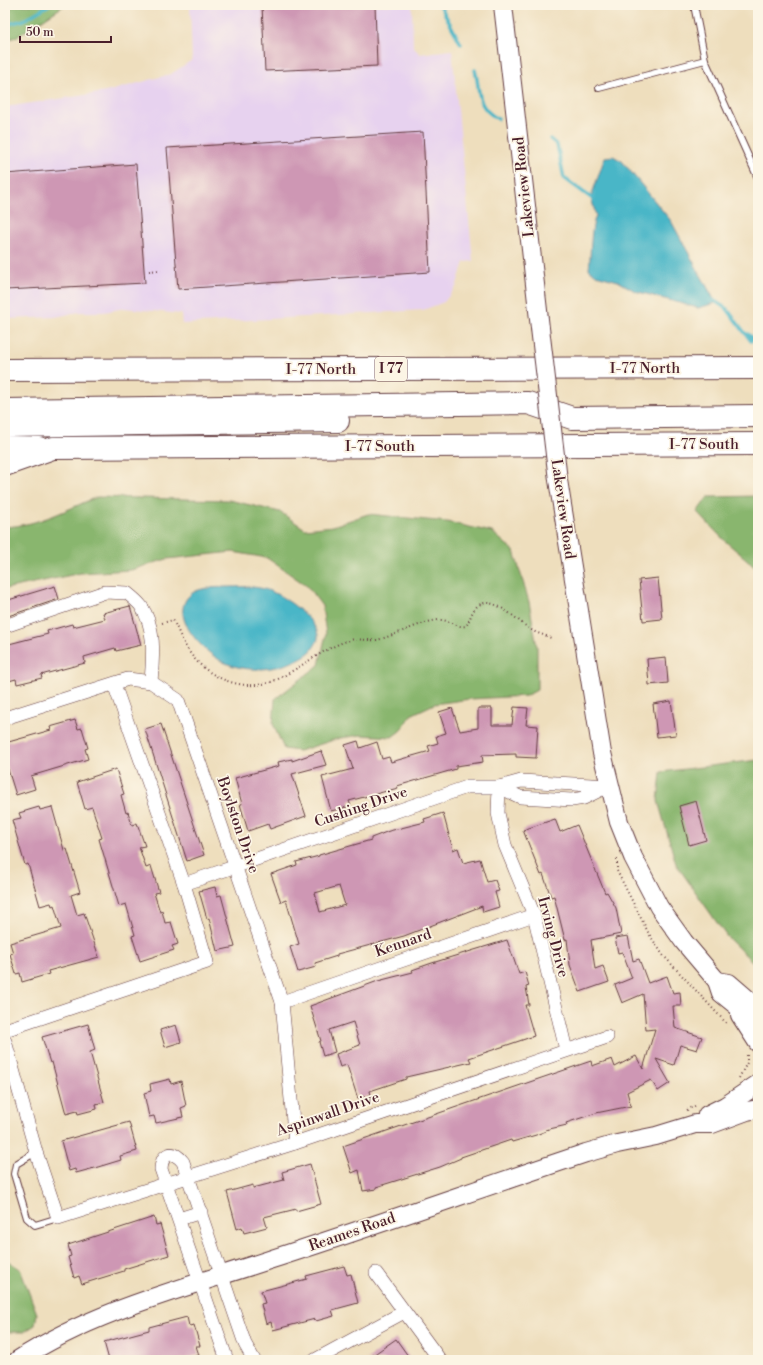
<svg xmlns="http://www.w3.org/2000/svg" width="763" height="1365" viewBox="0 0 763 1365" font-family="'Libre Bodoni',serif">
	<rect width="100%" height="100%" fill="#fcf5e5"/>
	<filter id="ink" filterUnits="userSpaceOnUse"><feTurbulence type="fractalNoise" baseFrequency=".025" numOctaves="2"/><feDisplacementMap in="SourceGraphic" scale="8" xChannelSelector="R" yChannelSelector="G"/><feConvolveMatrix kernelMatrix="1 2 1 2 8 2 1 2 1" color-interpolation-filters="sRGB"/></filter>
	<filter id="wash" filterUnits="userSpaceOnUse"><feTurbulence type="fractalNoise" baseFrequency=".012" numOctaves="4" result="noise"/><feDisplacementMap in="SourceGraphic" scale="16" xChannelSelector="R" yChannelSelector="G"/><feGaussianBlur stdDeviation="0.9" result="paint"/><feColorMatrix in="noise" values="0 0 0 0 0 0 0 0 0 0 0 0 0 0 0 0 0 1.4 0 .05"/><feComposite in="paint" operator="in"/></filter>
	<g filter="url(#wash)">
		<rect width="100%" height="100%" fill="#eedebd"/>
		<path fill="#e7d2ef" d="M190,5H412L413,47L420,54L452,50L473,261L464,262L456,287L444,302L423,310L182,324L181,314L125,308L104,312H79L55,317L5,319V107L106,92L171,74L192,60Z"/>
		<g fill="#89b66e" stroke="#6a6a4c">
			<path d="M15,5H65L18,36L5,41V12Z"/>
			<path d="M758,496V569L725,541L697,512L708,497Z"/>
			<path d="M97,497L229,500L280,512L305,529L333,526L368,514L447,522L492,532L514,551L529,602L537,647V690L526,696L470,699L434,704L411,715L400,731L392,737L361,735L340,738L299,751L284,749L273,724L275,699L319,665L326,634L322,606L307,586L267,558L233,552L167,559L131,570L81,573L5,589V527C40,525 65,510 97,497Z"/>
			<path d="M758,760V967L727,937L676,864L658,801L661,772Z"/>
			<path d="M5,1259L20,1269L37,1314L35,1325L24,1332H5Z"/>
		</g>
		<g fill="#4ab6c7" stroke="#4a6a79">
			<path d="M613,156L622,161L671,221L716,303L698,308L635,291L618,281L596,275L589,269C591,254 590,228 596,216L591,197L605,157Z"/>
			<path d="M225,587C239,587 256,585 270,591C285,597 315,618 318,635C319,640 314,647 311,651C306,656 297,660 290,663C271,670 248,672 228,664C208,657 166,617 190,595C198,587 214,588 225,587Z"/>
		</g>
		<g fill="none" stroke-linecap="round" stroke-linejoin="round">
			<g stroke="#4ab6c7" stroke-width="3.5">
				<path d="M440,5L461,44"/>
				<path d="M5,25L24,20L49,5"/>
				<path d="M475,70C481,93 475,106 498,119"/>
				<path d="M550,139L557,145L564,178L594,200"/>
				<path d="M713,300L727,309L751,341"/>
				<path d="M748,334L756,341"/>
			</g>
		</g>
		<g id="blocks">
			<g fill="#ce97b4" fill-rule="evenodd">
				<path d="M262,5H375L377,66L265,71Z"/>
				<path d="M423,132L430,272L178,289L167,148Z"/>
				<path d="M136,164L145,283L5,290V174Z"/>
				<path d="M658,578L662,619L643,621L639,580Z"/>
				<path d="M55,586L59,599L5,617V601Z"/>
				<path d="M130,606L141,645L116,651L115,648L84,657L85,663L41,675L42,678L17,684L16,679L5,682V645L48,634L47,631L72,624L73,627L105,619L103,613Z"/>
				<path d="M666,657L668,683L649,685L647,659Z"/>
				<path d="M671,701L676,735L657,737L653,704Z"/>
				<path d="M514,707L528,708L526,725L538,726L536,758L516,757V754L482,755L483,762L456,766V769L397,786L398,788L349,801L351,806L331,811L322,777L353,769L345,745L358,741L360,748L377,742L382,759L389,757L391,762L430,751L428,746L438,743L436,736L446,733L439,712L452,708L460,731L478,728V708H492V725H512Z"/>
				<path d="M75,720L78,729L82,728L88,748L85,749L88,759L31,776L35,789L16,795L5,760V743L51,730L50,727Z"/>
				<path d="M161,724L204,855L187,861L145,729Z"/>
				<path d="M321,751L326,765L292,774L306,816L270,829L268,824L248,831L240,804H242L235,778L279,766L278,762L292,759V761Z"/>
				<path d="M116,769L124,794L121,795L126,813L128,812L132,825L137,823L145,846L139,847L146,868L151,866L159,892L154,893L160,912L162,911L165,923L171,922L178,944L172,946L174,950L140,961L132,936L135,935L126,904L119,906L99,839L102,838L92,807L85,809L77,782Z"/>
				<path d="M696,801L706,840L689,845L679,806Z"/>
				<path d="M39,807L40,810L52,807L64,850L67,849L80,892L71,895L77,915L84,913L99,957L48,971L49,974L22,982L20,973L16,974L10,954L13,953L10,943L61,928L54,905L52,906L51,903L40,906L28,864L25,865L12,820L21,818L19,813Z"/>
				<path d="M443,813L453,850L458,848L463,863L480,859L487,882L495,880L499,891L495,892L499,907L483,912L482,906L404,936L337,954V956L315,963L316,967L298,972L290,947L299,944L286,900L281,902L271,874L297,865L296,862L319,856V855L371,840V838L389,831L425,822L424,819ZM339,886L345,905L320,912L315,893Z"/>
				<path d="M555,819L560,832L577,825L605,893L607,892L616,908L621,934L591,940L595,969L603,966L609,982L580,992L570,965L567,939L565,940L554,896L551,897L543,874L541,875L523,830Z"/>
				<path d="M215,887L217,896L221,895L235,947L217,951L209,918L207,919L199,891Z"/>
				<path d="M628,936L633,961L639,959L648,983L667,976L673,993L680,992L681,1006H673L675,1028L702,1037L697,1050L680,1045L674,1065L656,1059L670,1083L658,1091L651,1080L627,1092L631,1106L596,1113L566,1123L567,1125L545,1130L546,1131L536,1135L512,1142L511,1140L461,1157V1158L440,1167L376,1187V1189L363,1191L359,1170L352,1173L343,1146L591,1061L592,1066L612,1059L615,1067L636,1056L643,1069L655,1029L646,1030L643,994L622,1003L615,985L632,978L622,952L618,953L615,938Z"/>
				<path d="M507,940L519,974L525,972L529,986L526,987L529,1005H525L534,1036L469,1058L471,1062L406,1077V1079L370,1091L371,1095L358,1099L347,1065L340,1067L336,1054L360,1045L353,1022L329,1030L335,1052L323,1056L319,1042L321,1041L310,1006L378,981L413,972L412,970L432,963Z"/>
				<path d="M88,1024L95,1050L90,1052L104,1102L96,1104L97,1109L78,1114L77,1111L66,1114L52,1062L50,1063L42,1037Z"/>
				<path d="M176,1025L181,1042L165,1047L160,1030Z"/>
				<path d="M170,1079L171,1084L181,1081L186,1106L181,1108L183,1117L156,1123L154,1116L149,1117L144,1093L151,1091L150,1084Z"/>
				<path d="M129,1122L137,1151L120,1156L121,1160L98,1167L76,1173L75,1169L69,1171L61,1141Z"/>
				<path d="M310,1164L321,1204L296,1211V1209L264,1217L267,1227L244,1233L242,1227L237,1229L227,1192L253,1185V1188L284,1180L282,1172Z"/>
				<path d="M154,1217L156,1225L160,1224L169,1255L124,1269V1271L82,1284L79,1276L74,1278L68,1257L71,1256L68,1245Z"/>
				<path d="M344,1266L347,1275L351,1274L358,1303L332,1310L334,1316L316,1321L315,1319L273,1330L271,1322L266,1324L261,1304L265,1303L261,1291L307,1279L306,1276Z"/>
				<path d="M187,1317L189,1326L194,1325L200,1346H196L199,1355L178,1360H109L104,1342L149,1330V1327Z"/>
				<path d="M396,1339L411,1360H366Z"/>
			</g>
		</g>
	</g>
	<g filter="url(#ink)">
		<use href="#blocks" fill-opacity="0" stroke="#633c41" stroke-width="1"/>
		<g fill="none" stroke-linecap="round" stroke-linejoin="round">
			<defs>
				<g id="lane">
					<path d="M694,5L705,60L758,178"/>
					<path d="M599,88L705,60"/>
					<path d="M36,1152L16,1164L14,1174L27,1218L35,1225L58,1218"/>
				</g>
				<g id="street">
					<path d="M5,626L105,592L127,593C132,597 137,601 141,606C156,628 153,656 151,682"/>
					<path d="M114,684L184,884"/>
					<path d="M5,718L128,679L151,682L178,700L282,1002L295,1143"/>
					<path d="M499,787L498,813L505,845L534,915L566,1050"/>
					<path d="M499,787L520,797L572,800L584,798L608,786"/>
					<path d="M282,1002L534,915"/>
					<path d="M5,1030L207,962L184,884L467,787H499L521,781L609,786"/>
					<path d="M5,1041L36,1152L58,1218L295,1143L607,1037"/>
					<path d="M179,1219L201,1212"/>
					<path d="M376,1273L440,1360"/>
					<path d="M227,1360L161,1169C162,1153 173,1149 183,1162L245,1344L254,1360"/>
					<path d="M315,1360L404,1312"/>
				</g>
				<g id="secondary">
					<path d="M503,5L540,328"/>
					<path d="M558,480L602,753L619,822L633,857L659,907L684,942L717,981L721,993L758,1023"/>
					<path d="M717,981L729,983L758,1008"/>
					<path d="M740,1015L758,1043"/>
					<path d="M707,1115L725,1106L758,1084"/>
					<path d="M18,1360C95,1310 185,1288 272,1259C377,1225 481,1188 586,1153L617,1144L656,1136L695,1124H712L747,1111L758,1109"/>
				</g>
				<g id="highway">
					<path d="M5,370L758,368"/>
					<path d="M5,410L528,403L572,418L758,416"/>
					<path d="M5,426L338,421"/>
					<path d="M5,448H39"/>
					<path d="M5,465L53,448L758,444"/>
				</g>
			</defs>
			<use href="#lane" stroke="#633c41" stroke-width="8"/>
			<use href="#street" stroke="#633c41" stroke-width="14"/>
			<use href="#secondary" stroke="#633c41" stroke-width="20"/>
			<use href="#highway" stroke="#633c41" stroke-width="24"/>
			<g stroke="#633c41" stroke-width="2" stroke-dasharray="1 3" stroke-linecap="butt">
				<path d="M149,271L161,270"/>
				<path d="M162,623L173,620C178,630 182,641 188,650C207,680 248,695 280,678C301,667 328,646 350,640C358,638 368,641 377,640C394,636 425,620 440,620C450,620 457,628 466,626C471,619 471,610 479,605C495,595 519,623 533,631C539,634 545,635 551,638"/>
				<path d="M617,859V871L649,934L663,955L728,1025"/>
				<path d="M739,1078L747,1063V1053"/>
				<path d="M687,1110L695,1106"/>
			</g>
			<use href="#lane" stroke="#fff" stroke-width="6"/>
			<use href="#street" stroke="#fff" stroke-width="13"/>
			<use href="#secondary" stroke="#fff" stroke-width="18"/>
			<use href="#highway" stroke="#fff" stroke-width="22"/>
			<defs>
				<path id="secondary-bridge" d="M540,328L558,480"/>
			</defs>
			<use href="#secondary-bridge" stroke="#633c41" stroke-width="20" stroke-linecap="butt"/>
			<use href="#secondary-bridge" stroke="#fff" stroke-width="18"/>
		</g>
	</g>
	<g text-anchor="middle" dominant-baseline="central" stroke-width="3.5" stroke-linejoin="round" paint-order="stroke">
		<rect fill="#fcf5e5" stroke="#7f5f63" stroke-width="1" x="375" y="357" width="32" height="24" rx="3"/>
		<g font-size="14" font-weight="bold" fill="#4a1f2b">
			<text x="391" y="369">I 77</text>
		</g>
		<g font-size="15" fill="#4a1f2b" stroke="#fcf5e5">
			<text transform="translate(524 187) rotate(-96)">Lakeview Road</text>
			<text x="645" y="368">I-77 North</text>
			<text x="321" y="369">I-77 North</text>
			<text x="704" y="444">I-77 South</text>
			<text x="380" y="446">I-77 South</text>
			<text transform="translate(563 509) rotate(82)">Lakeview Road</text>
			<text transform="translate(361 807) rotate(-19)">Cushing Drive</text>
			<text transform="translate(238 825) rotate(71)">Boylston Drive</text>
			<text transform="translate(553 937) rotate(75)">Irving Drive</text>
			<text transform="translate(403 943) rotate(-19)">Kennard</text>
			<text transform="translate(328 1114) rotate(-19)">Aspinwall Drive</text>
			<text transform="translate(352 1232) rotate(-19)">Reames Road</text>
		</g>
	</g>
	<rect width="763" height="1365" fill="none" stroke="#fcf5e5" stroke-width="20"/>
	<path d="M20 36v6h91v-6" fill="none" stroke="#4a1f2b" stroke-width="2"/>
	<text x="26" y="36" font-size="12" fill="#4a1f2b" stroke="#fcf5e5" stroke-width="3" paint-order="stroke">50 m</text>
</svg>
